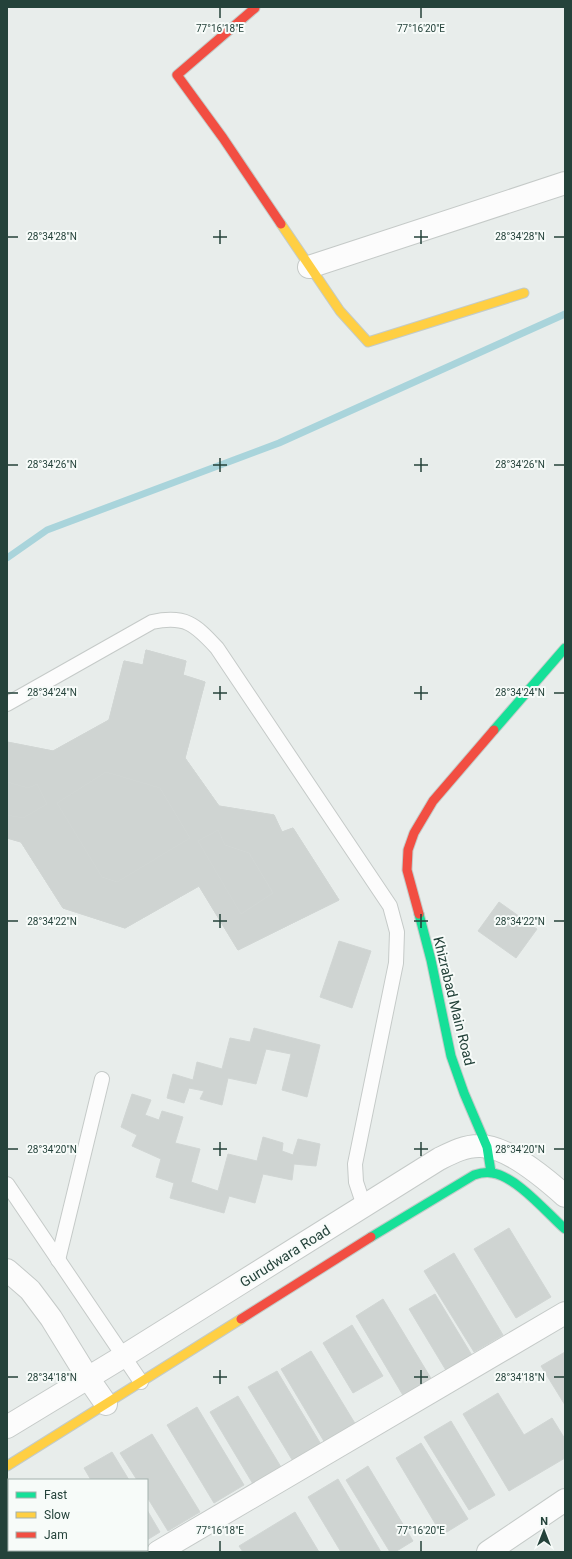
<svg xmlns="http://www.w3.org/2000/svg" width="572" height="1559" viewBox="0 0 572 1559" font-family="Roboto,sans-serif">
	<rect width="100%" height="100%" fill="#e8edeb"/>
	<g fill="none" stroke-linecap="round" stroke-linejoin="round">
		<path stroke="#a9d4db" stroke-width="7" d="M7,558L47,530L279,443L565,314"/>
	</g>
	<g fill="#cfd4d2" stroke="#d1d6d4" fill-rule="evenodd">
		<path d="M146,650L186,661L183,675L205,682L185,758L219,806L274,815L282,832L293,828L339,900L238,950L199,886L125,928L63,908L21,842L7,838V815L23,818L47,804L37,784L28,788L7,782V742L53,751L109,720L124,661L143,665ZM106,772L160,788L190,838L117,882L102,877L57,803ZM218,830L225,845L249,853L273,893L241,914L198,841Z"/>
		<path d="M146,650L186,661L183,675L205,682L185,758L219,806L274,815L282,832L293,828L339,900L238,950L199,886L125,928L63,908L21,842L7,838V742L53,751L109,720L124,661L143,665Z"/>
		<path d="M106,772L160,788L190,838L117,882L102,877L57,803Z"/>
		<path d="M7,782L28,788L37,784L47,804L23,818L7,815Z"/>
		<path d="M218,830L225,845L249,853L273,893L241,914L198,841Z"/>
		<path d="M499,902L537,929L516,958L478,931Z"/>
		<path d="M339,941L371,951L352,1008L320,997Z"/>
		<path d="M254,1028L320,1045L307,1097L282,1090L291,1054L266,1049L256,1084L228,1078L222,1105L200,1099L204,1091L189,1088L184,1103L167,1098L173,1074L193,1080L197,1062L222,1069L230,1038L250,1042Z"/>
		<path d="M132,1094L151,1100L145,1115L159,1120L162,1111L183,1117L175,1143L200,1149L191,1182L218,1191L228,1154L257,1161L263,1137L283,1143L282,1151L293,1155L298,1139L320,1144L316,1166L294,1164L292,1180L263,1174L255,1203L229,1196L224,1213L170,1198L174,1183L156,1177L161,1159L132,1146L137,1135L121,1127Z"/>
		<path d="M509,1228L551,1297L516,1318L474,1249Z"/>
		<path d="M454,1253L503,1335L474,1352L424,1271Z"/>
		<path d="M435,1294L473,1357L447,1372L409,1309Z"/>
		<path d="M383,1299L432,1380L404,1397L356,1316Z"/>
		<path d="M352,1325L383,1376L353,1393L323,1343Z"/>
		<path d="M311,1351L359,1430L328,1448L281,1369Z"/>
		<path d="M565,1352V1405L541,1366Z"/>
		<path d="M277,1371L322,1446L294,1463L248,1387Z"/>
		<path d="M498,1393L524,1435L552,1418L565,1439V1458L509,1491L463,1414Z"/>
		<path d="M238,1396L281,1467L253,1484L210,1412Z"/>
		<path d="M197,1407L244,1485L214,1503L167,1425Z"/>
		<path d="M451,1421L495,1495L469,1510L424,1437Z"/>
		<path d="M152,1434L200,1512L168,1531L147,1497V1480H137L120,1453Z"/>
		<path d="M421,1443L468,1519L442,1535L396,1458Z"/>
		<path d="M112,1452L129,1480H91L84,1468Z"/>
		<path d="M368,1466L413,1541L395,1552H390L346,1480Z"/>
		<path d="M338,1479L381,1552H341L308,1497Z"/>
		<path d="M147,1510L160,1532L147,1540Z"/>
		<path d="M295,1512L319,1552H243L239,1546Z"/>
		<path d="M35,1550H78L79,1552H36Z"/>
		<path d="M81,1550H118L120,1552H82Z"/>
	</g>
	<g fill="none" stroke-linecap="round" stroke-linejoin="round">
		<defs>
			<g id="lane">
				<path d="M7,704L152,622C185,615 195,624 217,648L390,906L397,932L396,963L355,1164L356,1182L364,1206"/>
				<path d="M7,1184L141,1382"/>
				<path d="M58,1260L102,1079"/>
			</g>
			<g id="street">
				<path d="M309,267L565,183"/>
				<path d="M7,1270L30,1290L51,1318L88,1378L106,1404"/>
				<path d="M7,1427L124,1356L439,1159C451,1153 464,1146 479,1146C506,1145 546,1179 565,1196"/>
				<path d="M158,1552L565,1313"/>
				<path d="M488,1552L565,1500"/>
			</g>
			<g id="fast">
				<path d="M494,730L565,648"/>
				<path d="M419,914L431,960L451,1056L464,1093L487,1147L491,1172"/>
				<path d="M371,1237L474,1175C480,1173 486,1172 492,1173C516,1176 547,1213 565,1229"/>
			</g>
			<g id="slow">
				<path d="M281,224L340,311L368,342L524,293"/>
				<path d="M7,1466L241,1319"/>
			</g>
			<g id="jam">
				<path d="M255,8L177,75L223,138L281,224"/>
				<path d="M419,914L407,870L408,850L414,833L433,801L494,730"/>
				<path d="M241,1319L371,1237"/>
			</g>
		</defs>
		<use href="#lane" stroke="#c5cac8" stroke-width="16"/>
		<use href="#street" stroke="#c5cac8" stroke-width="24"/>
		<use href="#fast" stroke="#c3cbc8" stroke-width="11"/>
		<use href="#slow" stroke="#c3cbc8" stroke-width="11"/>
		<use href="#jam" stroke="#c3cbc8" stroke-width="11"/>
		<use href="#lane" stroke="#fcfcfc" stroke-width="14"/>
		<use href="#street" stroke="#fcfcfc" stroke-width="22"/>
		<use href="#fast" stroke="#16e098" stroke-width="9"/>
		<use href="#slow" stroke="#ffcf43" stroke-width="9"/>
		<use href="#jam" stroke="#f24e42" stroke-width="9"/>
	</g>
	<path fill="none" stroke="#24423a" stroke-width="1.5" d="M220,8V18M421,8V18M220,230V244M421,230V244M8,237H18M213,237H227M414,237H428M554,237H564M220,458V472M421,458V472M8,465H18M213,465H227M414,465H428M554,465H564M220,686V700M421,686V700M8,693H18M213,693H227M414,693H428M554,693H564M220,914V928M421,914V928M8,921H18M213,921H227M414,921H428M554,921H564M220,1142V1156M421,1142V1156M8,1149H18M213,1149H227M414,1149H428M554,1149H564M220,1370V1384M421,1370V1384M8,1377H18M213,1377H227M414,1377H428M554,1377H564M220,1541V1551M421,1541V1551"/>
	<g text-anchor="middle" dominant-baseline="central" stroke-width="4" stroke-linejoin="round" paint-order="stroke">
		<g font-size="14" fill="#24423a" stroke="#f7fbf9">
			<text transform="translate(454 1001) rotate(76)">Khizrabad Main Road</text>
			<text transform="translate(285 1256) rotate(-32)">Gurudwara Road</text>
		</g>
	</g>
	<g font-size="10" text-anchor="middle" fill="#24423a" stroke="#f7fbf9" stroke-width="4" stroke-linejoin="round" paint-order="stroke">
		<text x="220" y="32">77°16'18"E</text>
		<text x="421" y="32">77°16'20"E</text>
		<text x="52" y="240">28°34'28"N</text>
		<text x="520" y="240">28°34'28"N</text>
		<text x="52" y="468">28°34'26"N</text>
		<text x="520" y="468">28°34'26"N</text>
		<text x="52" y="696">28°34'24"N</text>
		<text x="520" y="696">28°34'24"N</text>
		<text x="52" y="925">28°34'22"N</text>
		<text x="520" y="925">28°34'22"N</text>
		<text x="52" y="1153">28°34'20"N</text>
		<text x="520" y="1153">28°34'20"N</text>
		<text x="52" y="1381">28°34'18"N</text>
		<text x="520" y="1381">28°34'18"N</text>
		<text x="220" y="1534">77°16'18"E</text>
		<text x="421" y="1534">77°16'20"E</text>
	</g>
	<rect width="572" height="1559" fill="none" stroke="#24423a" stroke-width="16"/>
	<rect x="8" y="1479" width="140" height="72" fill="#f7fbf9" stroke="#a3b1ad"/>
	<rect x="16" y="1492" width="20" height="6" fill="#16e098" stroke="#a3b1ad"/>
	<text x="44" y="1499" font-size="12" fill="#24423a">Fast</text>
	<rect x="16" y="1512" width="20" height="6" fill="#ffcf43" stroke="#a3b1ad"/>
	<text x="44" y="1519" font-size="12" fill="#24423a">Slow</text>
	<rect x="16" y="1532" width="20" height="6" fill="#f24e42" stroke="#a3b1ad"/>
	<text x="44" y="1539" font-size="12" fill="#24423a">Jam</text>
	<g transform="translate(544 1531)" stroke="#f7fbf9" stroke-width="3" paint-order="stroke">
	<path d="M0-3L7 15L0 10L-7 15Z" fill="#24423a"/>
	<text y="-6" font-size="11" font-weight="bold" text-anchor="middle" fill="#24423a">N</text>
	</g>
</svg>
